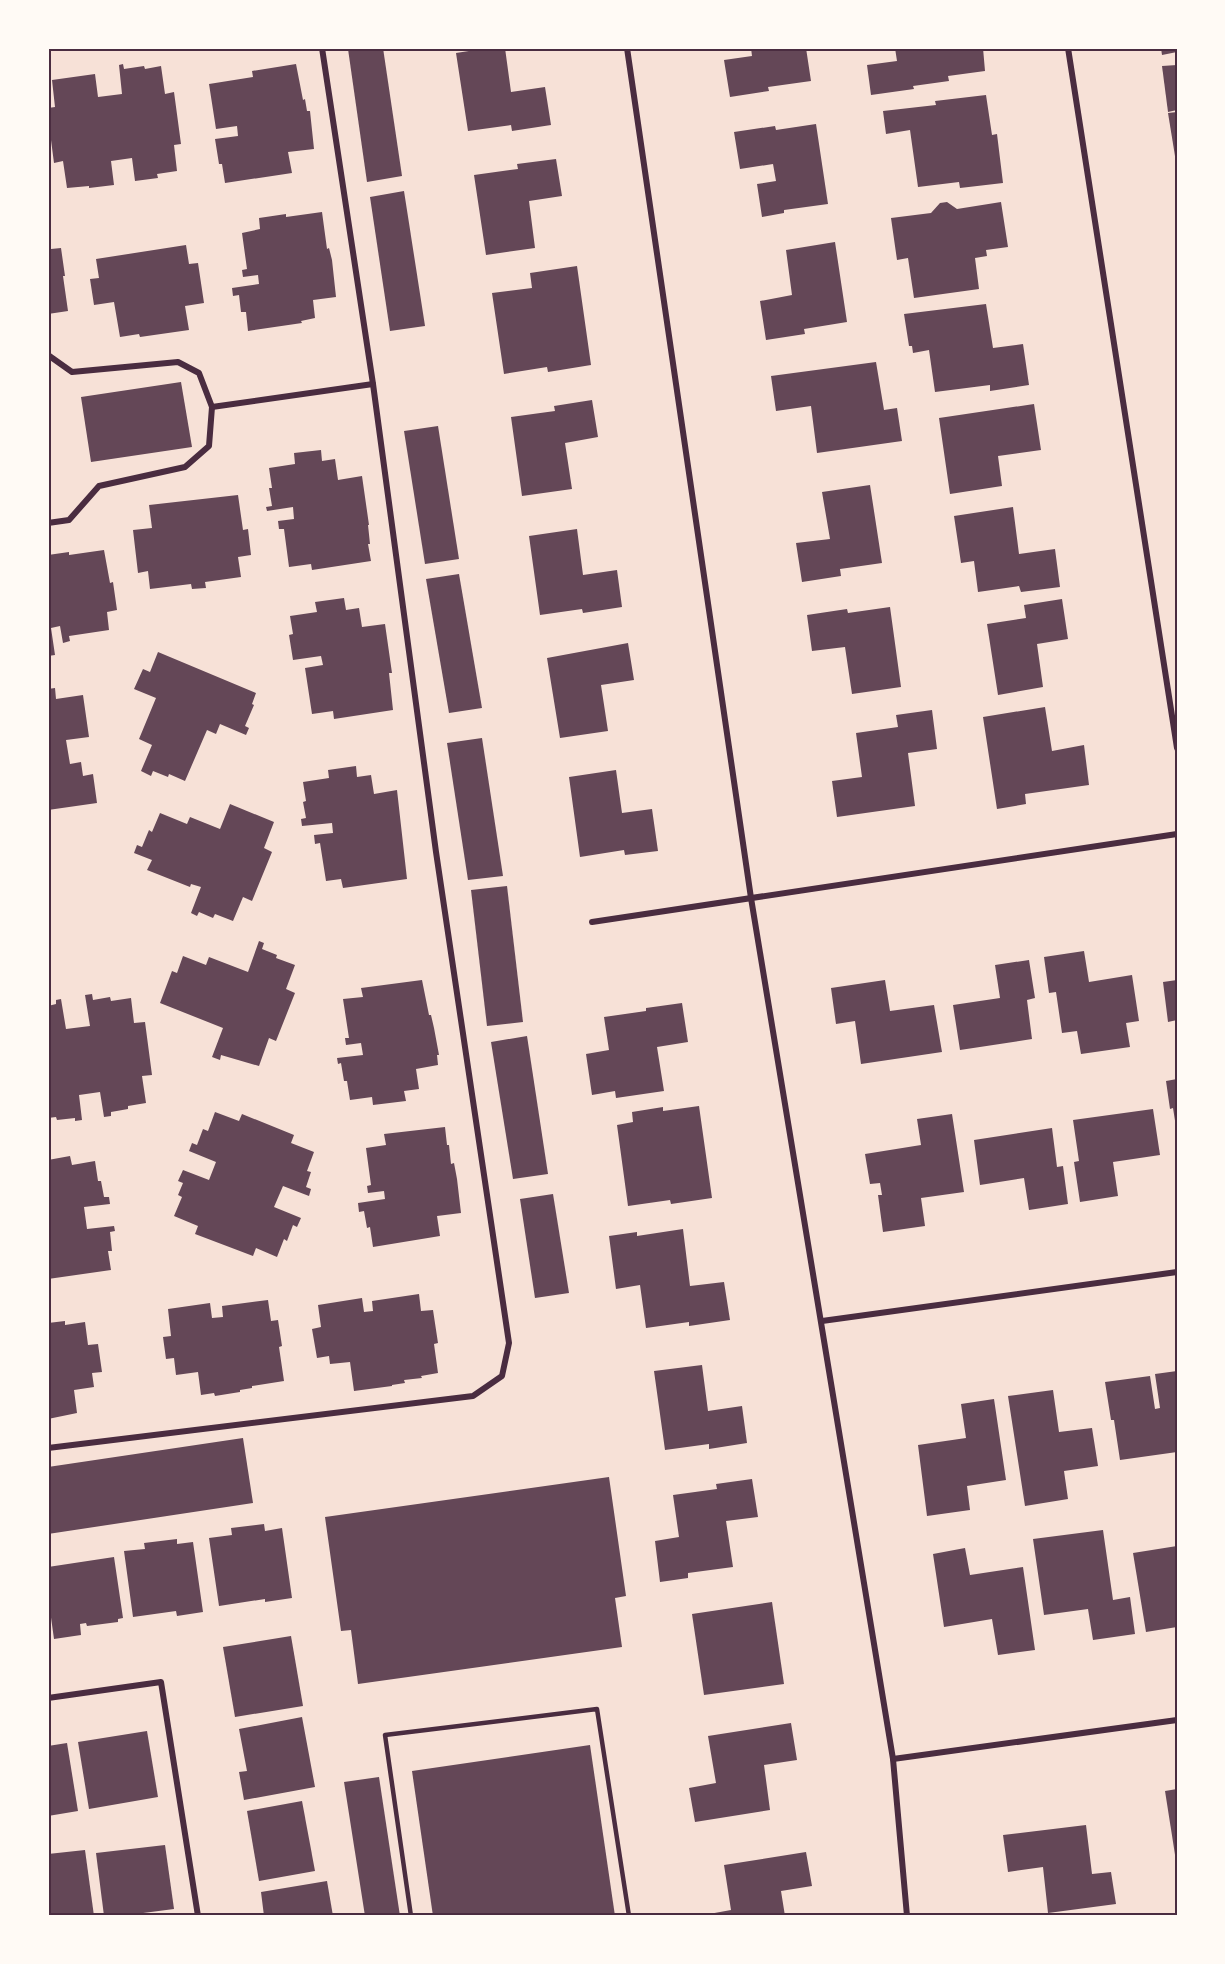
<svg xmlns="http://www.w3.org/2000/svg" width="1225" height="1964" viewBox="0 0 1225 1964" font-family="Signika,sans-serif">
	<rect width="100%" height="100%" fill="#f7e1d7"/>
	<g fill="#644757">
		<path d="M356,48H383L402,176L367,182L348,49Z"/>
		<path d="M488,48H505L511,92L545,87L551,125L512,131L511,125L468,131L456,53Z"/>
		<path d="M751,48H806L811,81L768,87L769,91L730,97L724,60L752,56Z"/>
		<path d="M895,48H983L985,71L948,76L949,81L913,86L914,89L871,95L867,65L897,61Z"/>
		<path d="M1161,48H1177V52L1162,55Z"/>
		<path d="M123,64L124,69L144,66L145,69L161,66L165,94L174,92L181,144L174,145L177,171L157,174L158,178L135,181L132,158L111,161L114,185L89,188V186L67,188L63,161L54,163L48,117V108L55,107L52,80L95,74L98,97L122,94L119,65Z"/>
		<path d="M296,64L303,100L305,99L307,111H310L314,149L288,152L292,173L225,183L222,164H219L215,139L238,136L237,126L216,129L209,84L253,77L252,71Z"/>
		<path d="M1177,65V110L1168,112L1162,66Z"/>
		<path d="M986,95L992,135L997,134L1003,183L960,188L959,182L918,187L910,130L886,134L883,111L936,105L935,101Z"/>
		<path d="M1177,112V156H1175L1168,113Z"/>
		<path d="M816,124L828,204L784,210V213L762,217L757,184L776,181L773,164L740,169L734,132L775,126L776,130Z"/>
		<path d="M556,159L562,196L529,201L535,248L486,255L474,175L518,169L517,164Z"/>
		<path d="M404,191L425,326L390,331L370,197Z"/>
		<path d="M947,202L957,209L1001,202L1008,247L986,250L987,256L975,258L979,289L914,298L908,258L897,260L891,218L931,213L940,203Z"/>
		<path d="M322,212L327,249L329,248L332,260L336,297L313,300L315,318L301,321L302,323L248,331L246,312H241L239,295L233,296L232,288L259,284L258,275L243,277L242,270L247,269L242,233L260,229L259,218L286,214V217Z"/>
		<path d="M48,241L51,249L61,248L65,276H63L68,311L48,314Z"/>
		<path d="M835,242L847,322L804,329L805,334L766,340L760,301L792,295L786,250Z"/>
		<path d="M186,245L189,264L198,263L204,303L185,306L189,330L140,337L139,334L120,337L114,302L94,305L90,279L99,278L96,259Z"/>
		<path d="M577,266L591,365L548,372L547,367L504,374L492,293L532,288L530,273Z"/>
		<path d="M986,304L993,348L1023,344L1029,385L990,391V385L935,392L929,350L913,353L912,346H909L904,314Z"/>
		<path d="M876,362L884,410L897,408L902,441L817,453L811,406L776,411L771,376Z"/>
		<path d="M181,382L192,447L91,462L81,397Z"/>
		<path d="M592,400L598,437L565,443L572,489L522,496L511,417L555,411L554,406Z"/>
		<path d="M1034,404L1041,450L998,456L1002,486L950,494L939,418Z"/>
		<path d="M438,426L459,559L425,564L404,431Z"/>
		<path d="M321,450L322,461L335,459L338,480L362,476L369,525H368L370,544H368L371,561L312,570L311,564L289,567L284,529H279L278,521L294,519L293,507L267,511L266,507L272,506L269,488H272L269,468L295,464L294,453Z"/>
		<path d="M870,485L882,563L840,569L841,576L802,582L796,543L830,539L822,492Z"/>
		<path d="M238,495L243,530L248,529L251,555L238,557L241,577L205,582L206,588L192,589L191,584L150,589L148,571L138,573L133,530L152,528L149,505Z"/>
		<path d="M1013,507L1019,554L1055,549L1060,587L1021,592L1019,586L978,592L974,561L961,563L954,516Z"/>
		<path d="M577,529L583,575L617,570L622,607L583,613L582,609L540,615L529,536Z"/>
		<path d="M104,550L110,583L113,582L117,610L107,612L109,630L69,636L70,641L63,643L60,626L51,628L55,655L48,656V555L69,552V555Z"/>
		<path d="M459,574L482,708L449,713L426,579Z"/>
		<path d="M344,598L346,610L359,608L362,627L385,624L392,673H389L393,710L334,719L333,711L312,714L305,668L323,665L321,656L293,660L289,635L293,634L290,616L317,612L315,602Z"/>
		<path d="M1062,599L1068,639L1037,644L1043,687L998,695L987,624L1026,618L1024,605Z"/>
		<path d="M890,607L901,687L852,694L845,647L812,651L807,615L847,609L848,613Z"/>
		<path d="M628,643L634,680L601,685L608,731L560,738L547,658Z"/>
		<path d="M158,652L256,693L252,704L254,705L245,726L249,728L246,735L220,724L216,734L207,730L185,781L169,774L168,777L153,771L151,776L141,771L152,745L139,739L156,698L134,689L143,669L150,672Z"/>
		<path d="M55,688L56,699L83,695L89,737L66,740L70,764L81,762L83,776L93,774L97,803L48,810V689Z"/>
		<path d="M1045,707L1052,751L1084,745L1089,785L1025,794L1026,804L997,809L983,717Z"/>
		<path d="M932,710L937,749L908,753L915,806L837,817L832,781L862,777L856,733L898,727L896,715Z"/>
		<path d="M482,738L503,876L468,880L447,743Z"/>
		<path d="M356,766L357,777L371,775L374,794L397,790L407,879L343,888L341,879L326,881L320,843L315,844L314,835L333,833L332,823L302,826L301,819L306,818L303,802L306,801L303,782L329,778L328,770Z"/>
		<path d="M616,770L622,813L652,809L658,851L625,855L624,850L580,857L569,777Z"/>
		<path d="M230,804L274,822L264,848L272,852L252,901L243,897L233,921L215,914L213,918L199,912L197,916L191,913L201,887L191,884L190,887L147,870L152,860L134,853L137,845L142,847L149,830L152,832L160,813L187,824L190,817L220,829Z"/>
		<path d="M507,886L523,1022L487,1026L471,890Z"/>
		<path d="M259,941L264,943L262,949L277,955L276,958L295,965L286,989L295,993L276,1041L269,1038L259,1066L221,1055L220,1060L212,1057L223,1028L160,1003L172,971L177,973L183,956L206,965L209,957L248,972Z"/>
		<path d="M1084,951L1089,982L1132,975L1139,1021L1126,1023L1130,1047L1081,1054L1077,1031L1062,1033L1056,992L1049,993L1044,957Z"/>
		<path d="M1029,960L1035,998L1027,1000L1032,1039L960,1050L953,1005L1000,998L995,965Z"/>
		<path d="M422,980L429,1015H431L434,1028L439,1055H437L438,1065L416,1069L419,1089L404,1091L406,1101L373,1105L372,1097L350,1100L347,1081H344L341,1063L338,1064L337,1058L363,1055L361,1043L346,1045L345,1038H349L343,999L363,997L361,988Z"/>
		<path d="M885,980L890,1011L934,1005L942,1052L861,1064L855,1021L836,1024L831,988Z"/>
		<path d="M1177,980V1020L1168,1022L1163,982Z"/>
		<path d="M92,994L93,1000L110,997L111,1001L131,998L134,1023L145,1022L152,1075L142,1076L146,1103L128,1106V1109L111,1112V1116L104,1117L100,1092L79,1095L82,1120L75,1121V1118L57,1120L56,1117L48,1118V1006L56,1004V1000L61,999L66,1029L90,1026L85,995Z"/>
		<path d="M682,1003L688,1042L657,1047L664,1091L616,1098L615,1091L592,1095L586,1054L609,1050L604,1017L646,1011V1008Z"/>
		<path d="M527,1036L548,1174L513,1179L491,1042Z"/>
		<path d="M1177,1079V1127H1176L1173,1108L1170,1109L1166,1081Z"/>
		<path d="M699,1106L712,1198L671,1204L670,1200L628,1206L617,1125L633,1122L632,1112L663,1107V1111Z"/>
		<path d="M1153,1109L1160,1155L1113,1162L1118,1196L1080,1202L1074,1162L1079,1161L1073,1120Z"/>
		<path d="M215,1112L239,1121L242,1114L294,1135L291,1143L314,1152L307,1171L311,1172L306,1187L311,1189L309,1196L283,1186L274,1207L301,1218L297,1227L293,1225L287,1241L284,1239L277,1257L256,1248L253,1256L195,1234L198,1226L174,1216L182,1197L178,1195L183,1183L178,1181L183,1170L209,1180L216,1162L189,1151L192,1143L197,1145L203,1129L208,1131Z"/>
		<path d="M952,1114L964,1192L921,1198L925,1226L883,1232L878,1195H882L880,1183L870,1184L865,1154L921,1145L917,1119Z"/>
		<path d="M445,1127L447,1145H449L451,1164L454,1163L457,1179L461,1213L437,1216L440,1236L373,1247L370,1227L367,1228L364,1211L359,1212L358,1203L385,1199L384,1191L368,1193L367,1186L371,1185L366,1148L386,1145L384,1134Z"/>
		<path d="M1052,1128L1057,1167L1063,1166L1068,1204L1029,1210L1024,1178L980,1185L974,1140Z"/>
		<path d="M70,1156L72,1165L95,1161L98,1181H101L104,1197H109L110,1204L84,1207L87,1229L114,1226L115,1231L110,1232L112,1251H108L111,1270L48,1279V1160Z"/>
		<path d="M553,1194L569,1293L535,1298L520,1199Z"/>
		<path d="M683,1229L690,1286L724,1282L730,1320L689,1326V1322L646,1328L640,1285L616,1289L609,1236L637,1232V1236Z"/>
		<path d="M419,1294L421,1311L433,1310L438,1343L434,1344L438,1373L421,1376L422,1378L404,1380L405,1383L392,1385V1386L354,1391L350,1362L330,1364L329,1356L317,1358L312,1329L321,1327L318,1305L362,1298L364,1312L373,1311L372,1301Z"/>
		<path d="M268,1300L271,1321L278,1320L282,1346L279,1347L284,1381L252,1386V1388L240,1390V1392L215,1396L214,1393L201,1395L198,1372L176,1375L174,1358L166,1359L163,1337L171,1336L168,1309L210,1303L212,1318L223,1317L222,1306Z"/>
		<path d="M65,1321V1325L85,1322L88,1345L98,1344L102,1372L92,1373L94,1387L74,1390L77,1413L48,1419V1323Z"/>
		<path d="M702,1365L708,1411L742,1406L747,1443L709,1449V1444L665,1450L654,1371Z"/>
		<path d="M1177,1371V1452L1120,1460L1114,1420H1111L1105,1382L1150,1376L1155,1409L1160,1408L1155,1374Z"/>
		<path d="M1053,1390L1059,1432L1092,1428L1098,1466L1064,1471L1068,1499L1025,1506L1008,1396Z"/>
		<path d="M994,1399L1006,1480L967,1486L970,1510L927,1516L918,1445L966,1438L961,1404Z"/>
		<path d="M243,1438L253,1503L48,1534V1467Z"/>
		<path d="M609,1477L626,1596L615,1598L622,1647L358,1684L351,1630L341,1631L325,1517Z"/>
		<path d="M752,1479L758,1517L726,1521L733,1567L688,1573V1578L660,1582L655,1541L679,1537L673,1495L717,1489L716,1484Z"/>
		<path d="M264,1524L265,1531L282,1528L292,1598L265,1602V1599L219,1606L209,1538L232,1535L231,1528Z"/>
		<path d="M1103,1530L1113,1600L1130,1597L1135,1634L1093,1640L1088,1609L1044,1615L1033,1539Z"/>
		<path d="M177,1539V1544L193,1542L203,1612L177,1616L176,1611L133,1617L124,1551L145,1549L144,1543Z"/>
		<path d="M1177,1546V1627L1146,1632L1133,1553Z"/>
		<path d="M965,1548L970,1575L1023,1567L1035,1650L998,1655L992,1619L944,1627L933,1554Z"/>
		<path d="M114,1557L123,1618L118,1619V1622L87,1626L86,1623L80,1624L81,1635L54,1639L48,1596V1567Z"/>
		<path d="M772,1602L784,1684L704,1695L692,1614Z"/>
		<path d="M291,1636L303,1706L235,1717L223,1647Z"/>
		<path d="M302,1717L315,1787L244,1800L239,1772L247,1771L239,1729Z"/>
		<path d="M791,1723L797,1760L764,1765L770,1810L695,1822L689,1788L716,1783L708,1736Z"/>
		<path d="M147,1731L158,1797L89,1809L78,1742Z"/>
		<path d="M67,1743L78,1811L48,1816V1746Z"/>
		<path d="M590,1745L615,1916H433L412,1771Z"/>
		<path d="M379,1777L400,1916H365L344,1782Z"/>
		<path d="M1177,1789V1861H1176L1165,1791Z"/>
		<path d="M302,1801L315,1871L259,1881L247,1811Z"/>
		<path d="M1086,1825L1092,1874L1111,1872L1116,1904L1048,1913L1043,1867L1008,1872L1003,1835Z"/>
		<path d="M165,1845L174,1909L120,1916H104L96,1853Z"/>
		<path d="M85,1850L94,1916H48V1854Z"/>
		<path d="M806,1852L812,1886L781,1891L785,1916H709V1914L731,1910L724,1865Z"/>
		<path d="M327,1881L333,1916H264L261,1892Z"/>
	</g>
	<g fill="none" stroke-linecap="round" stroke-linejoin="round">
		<path stroke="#4a2c40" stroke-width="4.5" d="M411,1916L385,1735L597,1709L629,1916"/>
		<g stroke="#4a2c40" stroke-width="6">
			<path d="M627,48L751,898L893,1759L907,1916"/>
			<path d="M1068,48L1177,748"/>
			<path d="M48,355L72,372L178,362L199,373L212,407L209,446L185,467L99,486L69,520L48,523"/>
			<path d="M212,407L373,384"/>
			<path d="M592,922L1177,834"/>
			<path d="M822,1321L1177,1272"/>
			<path d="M48,1448L473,1396L502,1376L509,1343L436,852L373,384L322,48"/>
			<path d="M48,1698L161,1682L198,1916"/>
			<path d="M893,1759L1177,1720"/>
		</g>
	</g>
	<rect width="1225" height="1964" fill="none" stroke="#fffaf5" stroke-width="99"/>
	<rect x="50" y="50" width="1126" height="1864" fill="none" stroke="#4a2c40" stroke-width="2"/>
</svg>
